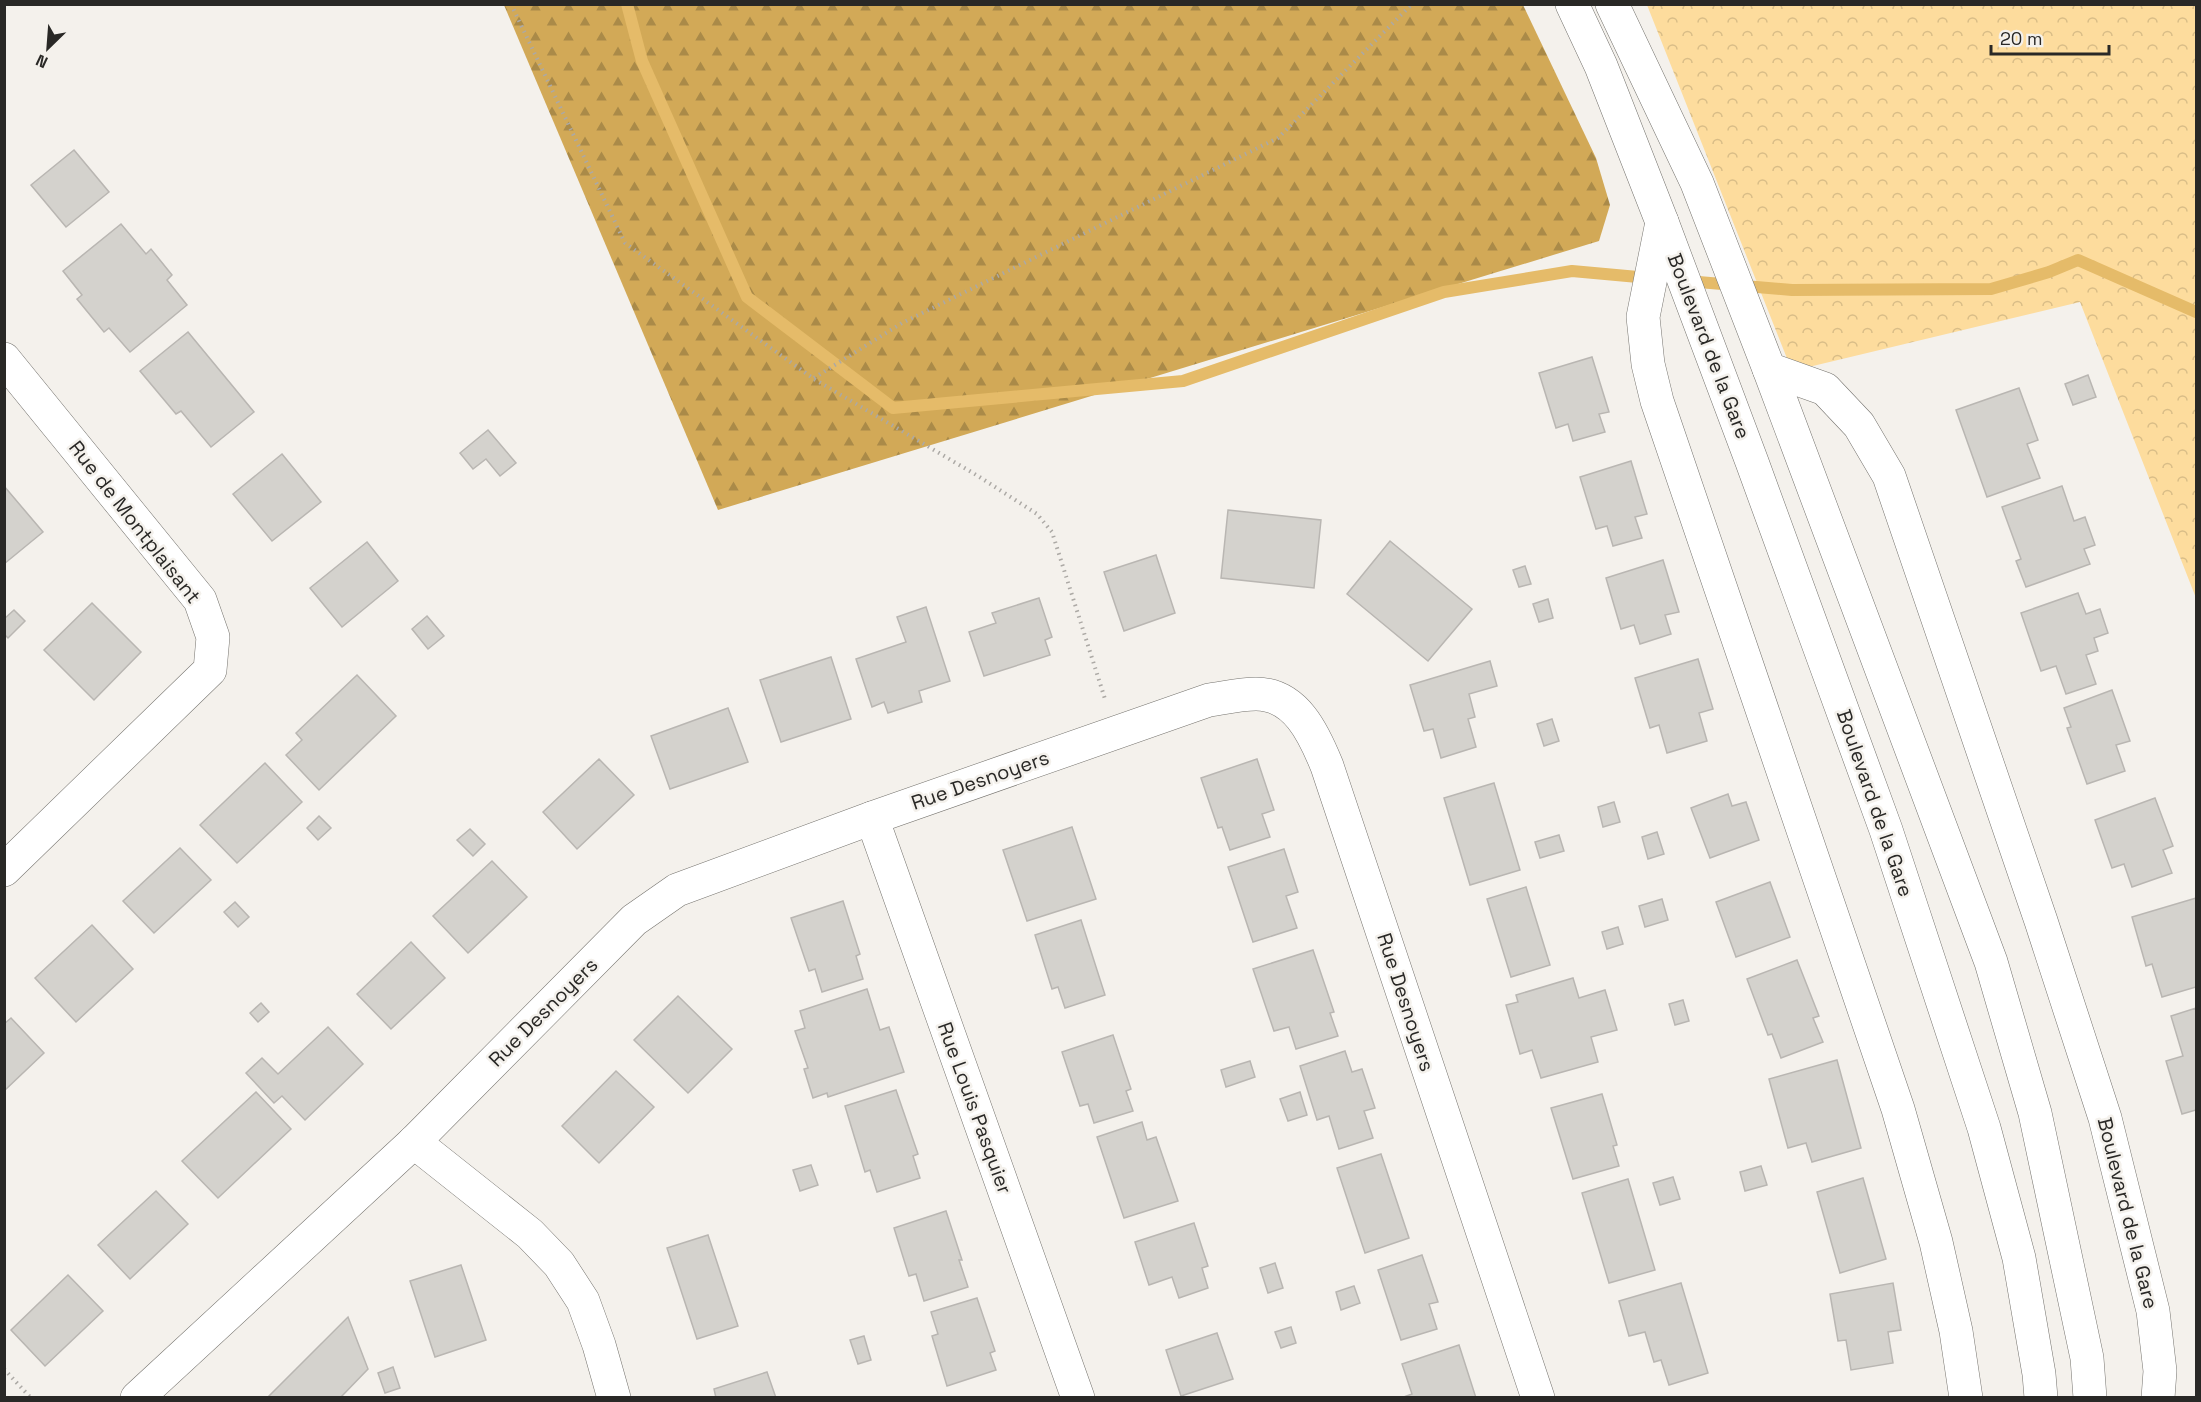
<svg xmlns="http://www.w3.org/2000/svg" width="2201" height="1402" viewBox="0 0 2201 1402" font-family="'Space Grotesk',sans-serif">
	<defs>
		<pattern id="forest-firs" width="22" height="20" patternUnits="userSpaceOnUse" patternTransform="scale(1.5)"><rect width="22" height="20" fill="#d2a957"/><path d="M5 1l3.5 6h-7zM16 11l3.5 6h-7z" fill="#aa8a48"/></pattern>
		<pattern id="park-crowns" width="20" height="18" patternUnits="userSpaceOnUse" patternTransform="scale(1.5)"><rect width="20" height="18" fill="#fddc9d"/><path d="M2 6a3 3 0 1 1 6 0M12 15a3 3 0 1 1 6 0" fill="none" stroke="#d9bd87"/></pattern>
	</defs>
	<rect width="100%" height="100%" fill="#f4f1ec"/>
	<path fill="url(#forest-firs)" d="M504,5H1523L1596,158L1610,205L1599,241L718,510Z"/>
	<path fill="url(#park-crowns)" d="M1647,5H2196V598L2080,302L1792,371Z"/>
	<g fill="none" stroke-linecap="round" stroke-linejoin="round">
		<g stroke="#e5bb69" stroke-width="12">
			<path d="M627,4L642,61L747,297L893,408L1183,381L1444,292L1572,271L1649,278"/>
			<path d="M1687,281L1792,290L1991,289L2049,272L2078,260L2196,312"/>
		</g>
	</g>
	<g fill="#d4d2cd" stroke="#b9b6b2" stroke-width="1.5">
		<path d="M74,150L109,192L66,227L31,185Z"/>
		<path d="M121,224L146,254L151,249L172,275L167,280L187,305L130,352L109,328L104,332L77,299L82,295L63,271Z"/>
		<path d="M188,332L254,412L211,447L181,411L176,414L140,371Z"/>
		<path d="M1592,357L1609,412L1599,414L1605,432L1573,441L1568,424L1556,428L1539,373Z"/>
		<path d="M2088,375L2096,397L2073,405L2065,384Z"/>
		<path d="M2019,388L2038,440L2027,444L2040,478L1987,497L1956,410Z"/>
		<path d="M488,430L516,463L500,476L486,459L473,469L460,453Z"/>
		<path d="M282,454L321,502L272,541L233,494Z"/>
		<path d="M1631,461L1647,514L1635,517L1642,538L1613,546L1607,526L1596,529L1580,477Z"/>
		<path d="M4,486L43,532L4,564Z"/>
		<path d="M2062,486L2074,521L2085,517L2095,545L2084,549L2090,564L2026,587L2016,561L2021,559L2002,507Z"/>
		<path d="M1228,510L1321,520L1314,588L1221,578Z"/>
		<path d="M1390,541L1472,609L1428,661L1347,594Z"/>
		<path d="M367,542L398,581L342,627L310,588Z"/>
		<path d="M1156,555L1175,613L1124,631L1104,572Z"/>
		<path d="M1663,560L1679,612L1665,615L1671,634L1640,644L1634,625L1621,629L1606,578Z"/>
		<path d="M1525,566L1531,584L1519,587L1513,570Z"/>
		<path d="M2078,593L2086,614L2100,609L2108,633L2094,638L2098,651L2086,655L2096,684L2066,694L2056,666L2041,671L2021,613Z"/>
		<path d="M1039,598L1052,637L1045,640L1050,655L984,676L969,632L996,623L992,613Z"/>
		<path d="M1548,599L1553,618L1539,622L1533,604Z"/>
		<path d="M92,603L141,652L94,700L44,650Z"/>
		<path d="M926,607L950,681L919,691L922,702L888,713L884,702L872,707L856,659L906,642L897,617Z"/>
		<path d="M14,610L25,621L8,638L4,634V619Z"/>
		<path d="M427,616L444,636L428,649L412,629Z"/>
		<path d="M831,657L851,719L781,742L760,680Z"/>
		<path d="M1698,659L1713,709L1699,713L1707,741L1667,753L1659,725L1650,728L1635,678Z"/>
		<path d="M1490,661L1497,686L1469,694L1475,717L1468,719L1476,747L1441,758L1433,729L1424,731L1410,685Z"/>
		<path d="M357,675L396,716L319,790L286,755L302,740L296,733Z"/>
		<path d="M2112,690L2130,741L2116,745L2125,771L2087,784L2067,728L2071,727L2064,708Z"/>
		<path d="M728,708L748,762L670,789L651,736Z"/>
		<path d="M1552,719L1559,741L1544,746L1537,724Z"/>
		<path d="M599,759L634,795L577,849L543,812Z"/>
		<path d="M1257,759L1274,810L1262,814L1270,837L1230,850L1222,827L1218,828L1201,778Z"/>
		<path d="M265,763L302,802L237,863L200,825Z"/>
		<path d="M1494,783L1520,870L1470,885L1444,798Z"/>
		<path d="M1728,794L1732,806L1746,802L1759,840L1710,858L1691,808Z"/>
		<path d="M2155,798L2173,846L2163,850L2172,873L2132,887L2124,864L2112,868L2095,820Z"/>
		<path d="M1614,802L1620,822L1603,827L1598,807Z"/>
		<path d="M319,816L331,828L318,840L307,828Z"/>
		<path d="M1072,827L1096,899L1027,921L1003,850Z"/>
		<path d="M470,829L485,844L473,856L457,840Z"/>
		<path d="M1657,832L1664,854L1648,859L1642,837Z"/>
		<path d="M1559,835L1564,851L1540,858L1535,842Z"/>
		<path d="M180,848L211,880L154,933L123,901Z"/>
		<path d="M1284,849L1298,892L1286,896L1297,928L1253,942L1228,867Z"/>
		<path d="M492,861L527,897L468,953L433,916Z"/>
		<path d="M1770,882L1790,937L1736,957L1716,902Z"/>
		<path d="M1526,887L1550,965L1511,977L1487,899Z"/>
		<path d="M2196,898V987L2162,997L2152,964L2146,966L2132,917Z"/>
		<path d="M1662,899L1668,920L1645,927L1639,906Z"/>
		<path d="M843,901L860,954L856,956L863,979L822,992L815,969L809,971L791,918Z"/>
		<path d="M235,902L249,917L238,927L224,912Z"/>
		<path d="M1081,920L1105,995L1065,1008L1058,987L1052,989L1035,935Z"/>
		<path d="M92,925L133,969L76,1022L35,978Z"/>
		<path d="M1618,927L1623,944L1607,949L1602,932Z"/>
		<path d="M411,942L445,978L391,1029L357,994Z"/>
		<path d="M1313,950L1334,1012L1330,1013L1338,1036L1296,1049L1289,1027L1274,1031L1253,969Z"/>
		<path d="M1797,960L1819,1016L1813,1018L1823,1042L1781,1058L1772,1034L1768,1035L1747,979Z"/>
		<path d="M1573,978L1579,998L1605,990L1617,1030L1591,1037L1598,1062L1541,1078L1532,1050L1520,1054L1506,1005L1518,1002L1516,995Z"/>
		<path d="M867,989L880,1030L889,1027L904,1072L828,1097L827,1093L813,1098L804,1069L808,1068L795,1031L805,1028L800,1011Z"/>
		<path d="M678,996L732,1049L688,1093L634,1040Z"/>
		<path d="M1683,1000L1689,1021L1675,1025L1669,1004Z"/>
		<path d="M261,1003L269,1012L258,1022L250,1013Z"/>
		<path d="M2196,1008V1110L2182,1114L2166,1061L2183,1056L2171,1016Z"/>
		<path d="M11,1018L44,1053L4,1091V1024Z"/>
		<path d="M328,1027L363,1064L305,1120L282,1096L274,1103L246,1073L262,1058L278,1074Z"/>
		<path d="M1113,1035L1131,1089L1126,1091L1133,1111L1094,1123L1088,1104L1080,1106L1062,1052Z"/>
		<path d="M1345,1051L1352,1072L1362,1069L1375,1108L1364,1111L1373,1138L1339,1149L1329,1116L1317,1120L1300,1066Z"/>
		<path d="M1837,1060L1861,1148L1812,1162L1806,1143L1788,1148L1769,1079Z"/>
		<path d="M1250,1061L1255,1077L1226,1087L1221,1070Z"/>
		<path d="M616,1071L654,1107L599,1163L562,1126Z"/>
		<path d="M896,1090L918,1154L913,1156L920,1178L877,1192L870,1170L865,1172L845,1106Z"/>
		<path d="M256,1092L291,1129L218,1198L182,1161Z"/>
		<path d="M1300,1092L1307,1115L1288,1121L1280,1099Z"/>
		<path d="M1602,1094L1617,1145L1613,1146L1619,1166L1573,1179L1551,1108Z"/>
		<path d="M1142,1122L1147,1140L1156,1137L1178,1201L1124,1218L1097,1137Z"/>
		<path d="M1381,1154L1409,1238L1365,1253L1337,1168Z"/>
		<path d="M811,1165L818,1185L800,1191L793,1170Z"/>
		<path d="M1761,1166L1767,1185L1745,1191L1740,1172Z"/>
		<path d="M1673,1177L1680,1199L1660,1205L1653,1183Z"/>
		<path d="M1863,1178L1886,1259L1840,1273L1817,1192Z"/>
		<path d="M1628,1179L1655,1270L1609,1283L1582,1193Z"/>
		<path d="M156,1191L188,1224L130,1279L98,1245Z"/>
		<path d="M946,1211L962,1260H959L968,1287L924,1301L916,1274L909,1276L894,1228Z"/>
		<path d="M1194,1223L1208,1266L1202,1268L1208,1288L1179,1298L1172,1277L1149,1285L1135,1242Z"/>
		<path d="M708,1235L738,1326L697,1339L667,1248Z"/>
		<path d="M1422,1255L1438,1302L1429,1304L1437,1329L1401,1340L1378,1270Z"/>
		<path d="M1275,1263L1283,1288L1268,1293L1260,1268Z"/>
		<path d="M461,1265L486,1340L435,1357L410,1281Z"/>
		<path d="M68,1275L103,1311L45,1366L11,1330Z"/>
		<path d="M1681,1283L1708,1373L1669,1385L1661,1360L1654,1362L1645,1332L1629,1336L1619,1301Z"/>
		<path d="M1893,1283L1901,1330L1888,1332L1893,1363L1851,1370L1846,1340L1838,1341L1830,1294Z"/>
		<path d="M1354,1286L1360,1303L1341,1310L1336,1292Z"/>
		<path d="M977,1298L995,1351L990,1353L996,1370L947,1386L932,1336L938,1334L931,1312Z"/>
		<path d="M348,1317L368,1369L340,1398H267Z"/>
		<path d="M1291,1327L1296,1343L1281,1348L1275,1332Z"/>
		<path d="M1217,1333L1233,1379L1181,1396L1166,1350Z"/>
		<path d="M864,1336L871,1360L858,1364L850,1340Z"/>
		<path d="M1459,1345L1476,1398H1401L1412,1394L1402,1364Z"/>
		<path d="M393,1367L400,1388L385,1393L378,1373Z"/>
		<path d="M767,1372L776,1398H716L714,1389Z"/>
	</g>
	<g fill="none" stroke-linecap="round" stroke-linejoin="round">
		<defs>
			<g id="minor">
				<path d="M1662,222L1643,317L1648,364L1657,401L1898,1109L1936,1242L1956,1331L1966,1398"/>
				<path d="M4,359L200,600L213,637L210,670L4,870"/>
				<path d="M1769,369L1825,389L1859,425L1889,476L2041,921L2105,1118L2153,1311L2160,1371L2158,1398"/>
				<path d="M872,818L1078,1398"/>
				<path d="M414,1142L530,1234L559,1264L583,1301L599,1345L614,1398"/>
				<path d="M137,1398L414,1142L634,920L677,890L872,818L1209,700C1224,698 1240,694 1256,694C1296,694 1314,734 1327,766L1538,1398"/>
			</g>
			<g id="tertiary">
				<path d="M1572,4L1601,66L1662,222L1752,462L1886,830L1984,1128L2019,1258L2039,1374L2041,1398"/>
				<path d="M1612,4L1697,183L1769,369L1991,962L2035,1113L2087,1358L2090,1398"/>
			</g>
		</defs>
		<use href="#minor" stroke="#75736e" stroke-width="34"/>
		<use href="#tertiary" stroke="#75736e" stroke-width="34"/>
		<g stroke="#aca9a5" stroke-width="4" stroke-dasharray="1.5 4.5" stroke-linecap="butt">
			<path d="M511,4L625,243L814,379L978,476L1037,514L1052,532L1105,699"/>
			<path d="M814,378L902,323L1278,138L1412,4"/>
			<path d="M4,1369L31,1398"/>
		</g>
		<use href="#minor" stroke="#fff" stroke-width="33"/>
		<use href="#tertiary" stroke="#fff" stroke-width="33"/>
	</g>
	<g text-anchor="middle" dominant-baseline="central" stroke-width="5" stroke-linejoin="round" paint-order="stroke">
		<g font-size="20" fill="#292826" stroke="#f4f1ec">
			<text transform="translate(1709 346) rotate(69)">Boulevard de la Gare</text>
			<text transform="translate(135 522) rotate(52)">Rue de Montplaisant</text>
			<text transform="translate(980 780) rotate(-19)">Rue Desnoyers</text>
			<text transform="translate(1875 803) rotate(71)">Boulevard de la Gare</text>
			<text transform="translate(1406 1002) rotate(72)">Rue Desnoyers</text>
			<text transform="translate(543 1012) rotate(-45)">Rue Desnoyers</text>
			<text transform="translate(975 1108) rotate(70)">Rue Louis Pasquier</text>
			<text transform="translate(2128 1213) rotate(76)">Boulevard de la Gare</text>
		</g>
	</g>
	<rect width="2201" height="1402" fill="none" stroke="#292826" stroke-width="12"/>
	<g transform="translate(48 48) rotate(205)" stroke="#f4f1ec" stroke-width="4.5" paint-order="stroke">
	<path d="M0-4.5L10 22L0 15L-10 22Z" fill="#292826"/>
	<text y="-9" font-size="16" font-weight="bold" text-anchor="middle" fill="#292826">N</text>
	</g>
	<path d="M1991 45v9h118v-9" fill="none" stroke="#292826" stroke-width="3"/>
	<text x="2000" y="45" font-size="18" fill="#292826" stroke="#f4f1ec" stroke-width="4.5" paint-order="stroke">20 m</text>
</svg>
